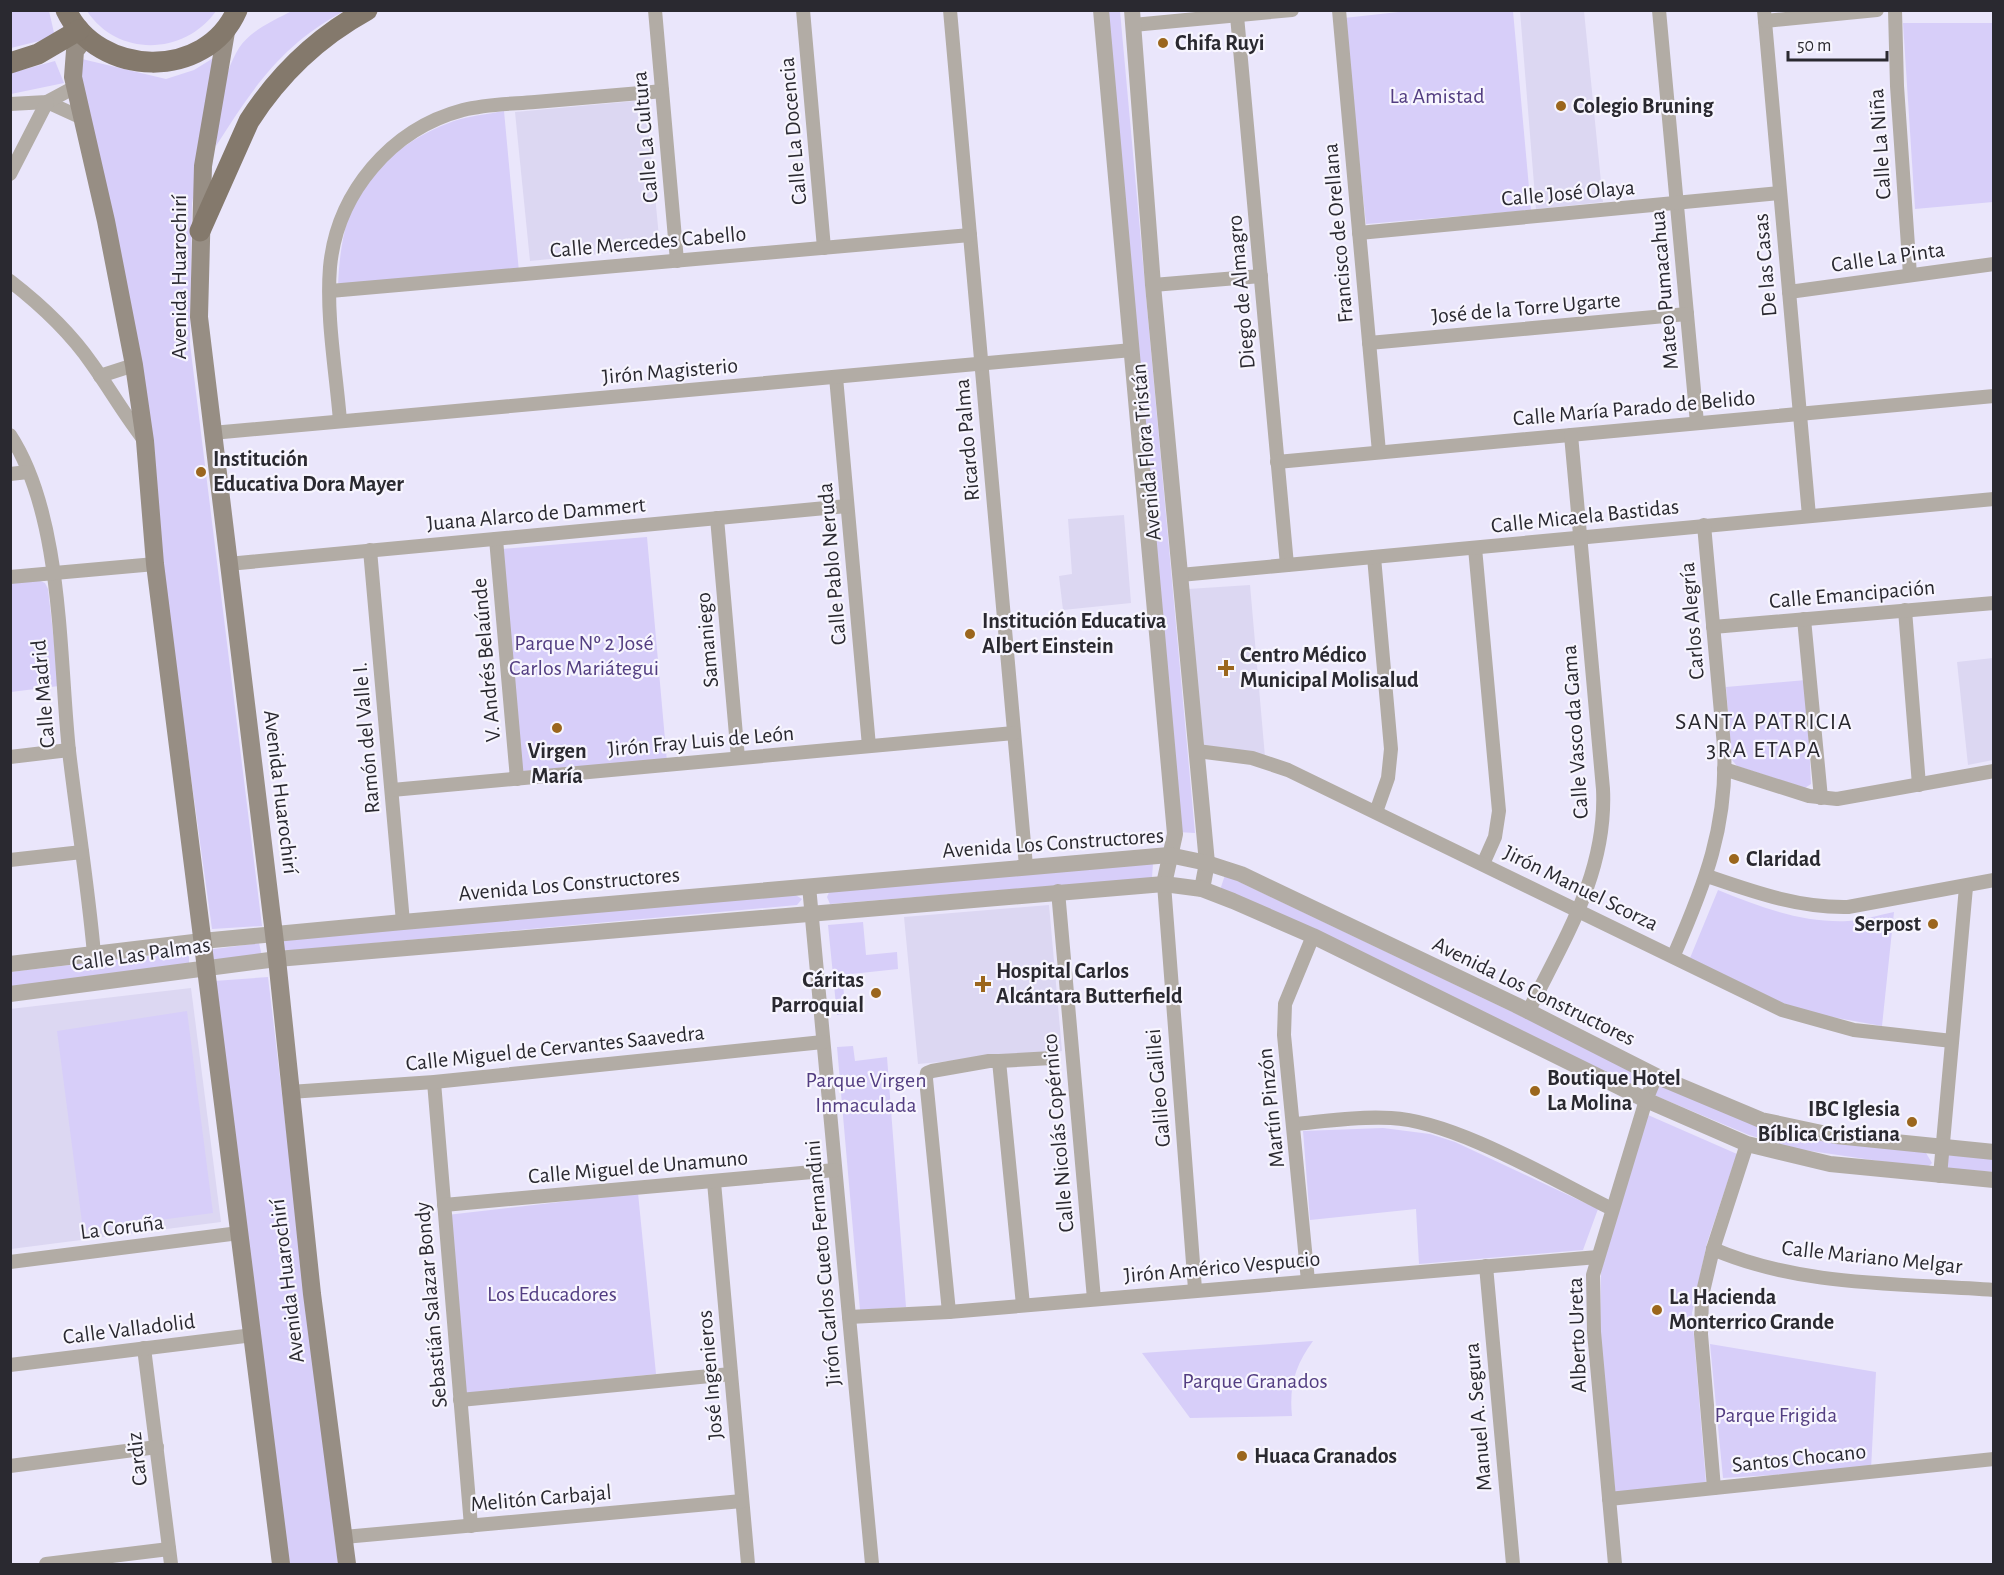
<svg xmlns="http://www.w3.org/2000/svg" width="2004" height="1575" viewBox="0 0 2004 1575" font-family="'Alegreya Sans',sans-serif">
	<rect width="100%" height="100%" fill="#eae6fb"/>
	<g fill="#dcd7f2">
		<path d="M1520,11H1584L1603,202L1536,209Z"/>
		<path d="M646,100L660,248L530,261L515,112Z"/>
		<path d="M1124,515L1131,603L1063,610L1059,576L1072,574L1068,519Z"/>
		<path d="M1250,585L1265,757L1200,748L1188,589Z"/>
		<path d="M1993,658V760L1968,765L1957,662Z"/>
		<path d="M1049,905L1062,1051L918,1064L904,917Z"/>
		<path d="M191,988L221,1222L11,1249L10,1009Z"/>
	</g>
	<g fill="#d7cef9">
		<path d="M1417,10L1513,11L1531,210L1366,224L1344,18Z"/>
		<path d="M10,11H49L55,37L11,48Z"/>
		<path d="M87,11H216C185,55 118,58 87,11Z"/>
		<path d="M292,11H344C281,45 253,88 216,146C219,113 221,77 239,48C250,31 274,20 292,11Z"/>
		<path d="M1104,11H1120L1195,833L1177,832Z"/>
		<path d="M1903,23H1993V202L1915,209Z"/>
		<path d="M215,57L192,204L190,344L262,926L212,929L122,279L81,78L82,59L166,79L194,70Z"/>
		<path d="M55,61L64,83L11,94V73Z"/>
		<path d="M504,111L519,272L338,287C339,255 344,217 361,189C381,158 420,133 454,121C469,116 488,114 504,111Z"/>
		<path d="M647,537L667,762L522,774L502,549Z"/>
		<path d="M38,580L45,583L48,589L59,686L11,692L10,583Z"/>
		<path d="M1806,680L1811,784L1805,788L1737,766L1732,760L1726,687Z"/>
		<path d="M1153,863L1152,878L830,904L827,897L830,890Z"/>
		<path d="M1225,875L1638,1072L1632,1085L1220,890Z"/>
		<path d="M1718,890C1760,907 1802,923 1848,921C1863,920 1879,915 1894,912L1882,1026L1820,1015L1782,1003L1690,958Z"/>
		<path d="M794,894L802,899L797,905L286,951L282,945L285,939Z"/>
		<path d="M863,922L866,955L897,952L898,969L842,975L846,1014L837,1015L828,925Z"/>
		<path d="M259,943L262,956L209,963L207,950Z"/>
		<path d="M183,952L189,956V966L11,987L10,972Z"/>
		<path d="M268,977L338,1564H285L214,981Z"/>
		<path d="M187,1011L213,1213L83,1230L57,1031Z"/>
		<path d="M853,1046L855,1061L887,1057L906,1307L860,1310L837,1047Z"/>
		<path d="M1659,1085L1750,1120L1926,1153L1932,1163L1927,1168L1797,1149L1749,1135L1656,1096L1655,1093Z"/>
		<path d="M1648,1115L1737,1154L1707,1243L1692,1313L1706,1483L1615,1493L1600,1334L1601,1271Z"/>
		<path d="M1383,1128L1430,1134L1455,1142L1598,1209L1583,1250L1419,1264L1416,1209L1310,1220L1303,1131Z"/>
		<path d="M1946,1155L1993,1158V1172L1944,1168Z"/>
		<path d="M638,1193L656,1374L466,1393L447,1215Z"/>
		<path d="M1313,1341C1295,1365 1289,1387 1292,1416L1190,1418L1142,1353Z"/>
		<path d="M1710,1344L1876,1372L1871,1469L1723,1478Z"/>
	</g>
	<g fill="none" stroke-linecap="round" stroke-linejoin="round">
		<g stroke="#b2aca5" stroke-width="14">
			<path d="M655,10L677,261"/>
			<path d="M803,10L824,248"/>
			<path d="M950,10L1026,866"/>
			<path d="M1339,10L1379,452"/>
			<path d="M1659,10L1697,423"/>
			<path d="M1764,10L1809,516"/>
			<path d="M1895,10L1897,86L1910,275"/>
			<path d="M1237,16L1287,565"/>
			<path d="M1765,21L1877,10"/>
			<path d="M1133,25L1292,10"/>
			<path d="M47,102L82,118"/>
			<path d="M10,104L47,102L75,87"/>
			<path d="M10,174L47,102"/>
			<path d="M1359,233L1780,193"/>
			<path d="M10,281C41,305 70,332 92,364C110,389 125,416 145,441"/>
			<path d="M1153,285L1261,276"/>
			<path d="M330,291L970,235"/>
			<path d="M1789,292L1994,264"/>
			<path d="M1369,343L1687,314"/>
			<path d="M100,376L134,365"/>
			<path d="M836,377L869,746"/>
			<path d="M340,421C336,371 326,317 330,267C337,193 391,129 463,110C486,104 511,104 535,102C578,98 620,95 662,91"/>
			<path d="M212,433L1132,350"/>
			<path d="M10,435C63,516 59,657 69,751C77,819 88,886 94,954"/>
			<path d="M1277,462L1994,396"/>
			<path d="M10,474L28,472"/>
			<path d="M717,518L738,758"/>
			<path d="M496,539L517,779"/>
			<path d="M1475,548L1499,811L1495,837L1483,864"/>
			<path d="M370,550L403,922"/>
			<path d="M1374,557L1391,749L1388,778L1376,812"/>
			<path d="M228,564L847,506"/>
			<path d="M1180,575L1994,499"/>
			<path d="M10,577L155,564"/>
			<path d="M1905,610L1919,785"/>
			<path d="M1804,619L1821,798"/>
			<path d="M1713,627L1994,603"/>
			<path d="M1197,751L1252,758L1288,770L1782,1010L1854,1030L1952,1041"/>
			<path d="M10,757L69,750"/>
			<path d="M1724,769L1809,796L1837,799L1994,771"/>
			<path d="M392,790L1014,733"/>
			<path d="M10,860L82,852"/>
			<path d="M1707,876C1754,892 1798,908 1848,907L1994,880"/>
			<path d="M1164,884L1195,1289"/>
			<path d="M809,886L872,1564"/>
			<path d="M1058,891L1094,1299"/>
			<path d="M1674,955C1705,884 1728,825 1724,746L1704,525"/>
			<path d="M1528,1012C1564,939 1607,873 1603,789L1571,435"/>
			<path d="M999,1061L1052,1058"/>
			<path d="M434,1082L471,1526"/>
			<path d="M290,1092L434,1082L823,1042"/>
			<path d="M1295,1124C1326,1121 1359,1116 1391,1118C1455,1121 1553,1180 1612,1209"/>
			<path d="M1940,1176L1966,887"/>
			<path d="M714,1182L748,1564"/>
			<path d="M444,1205L835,1170"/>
			<path d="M1713,1249C1801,1287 1900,1283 1994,1290"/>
			<path d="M10,1262L239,1233"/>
			<path d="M1486,1266L1513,1564"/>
			<path d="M1308,1281L1284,1035L1285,1004L1313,936"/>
			<path d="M949,1312L926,1079L927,1073L932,1071L989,1061H999L1023,1305"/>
			<path d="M849,1317L949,1312L1598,1257"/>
			<path d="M144,1348L171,1564"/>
			<path d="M10,1365L253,1335"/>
			<path d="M460,1400L731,1374"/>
			<path d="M10,1466L157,1447"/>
			<path d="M1714,1488L1701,1334L1702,1296L1713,1249L1747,1144"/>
			<path d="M1609,1499L1994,1459"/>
			<path d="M344,1537L742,1501"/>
			<path d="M46,1564L169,1549"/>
			<path d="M1615,1564L1594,1332L1593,1275L1646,1100L1656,1076"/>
		</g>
		<g stroke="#b2aca5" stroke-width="16">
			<path d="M1101,10L1175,834L1164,884"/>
			<path d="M1132,10L1153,285L1207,863L1202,889"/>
			<path d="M10,964L202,941L403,922L1169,855L1207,863L1241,874L1516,1005L1656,1076L1761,1120L1836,1136L1994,1152"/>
			<path d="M10,994L277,959L1164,884L1202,889L1233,901L1313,936L1646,1100L1747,1144L1830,1164L1994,1180"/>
		</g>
		<g stroke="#978e84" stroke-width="18">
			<path d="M227,26L203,166L199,317L277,959L312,1294L347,1564"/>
			<path d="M86,37L75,51L73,77L106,221L134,365L145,441L155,564L281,1564"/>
		</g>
		<g stroke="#84796c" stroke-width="21">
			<path d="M66,10C98,78 206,81 237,10"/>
			<path d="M10,63L38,54L79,30"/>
			<path d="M200,231L249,121C279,74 318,37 367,10"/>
		</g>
	</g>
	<g fill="#9b661d" stroke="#f7f5fe" stroke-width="2">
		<circle cx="1163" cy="43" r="6"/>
		<circle cx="1561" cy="106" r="6"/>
		<circle cx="201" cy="472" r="6"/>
		<circle cx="970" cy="634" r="6"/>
		<path d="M1223 659h6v6h6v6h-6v6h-6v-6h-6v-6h6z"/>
		<circle cx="557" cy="728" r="6"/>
		<circle cx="1734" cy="859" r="6"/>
		<circle cx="1933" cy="924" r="6"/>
		<path d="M980 975h6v6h6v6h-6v6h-6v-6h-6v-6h6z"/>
		<circle cx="876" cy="993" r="6"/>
		<circle cx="1535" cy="1091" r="6"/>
		<circle cx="1912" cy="1122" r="6"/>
		<circle cx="1657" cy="1310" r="6"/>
		<circle cx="1242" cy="1456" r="6"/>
	</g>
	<g text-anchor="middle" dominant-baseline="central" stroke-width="4.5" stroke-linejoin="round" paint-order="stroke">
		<g font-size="22" font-weight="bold" fill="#2a2930" stroke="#f7f5fe" text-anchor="start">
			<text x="1175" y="43">Chifa Ruyi</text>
			<text x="1573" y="106">Colegio Bruning</text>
			<text x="213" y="459">Institución<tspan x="213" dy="25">Educativa Dora Mayer</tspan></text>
			<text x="982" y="621">Institución Educativa<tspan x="982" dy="25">Albert Einstein</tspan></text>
			<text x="1240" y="655">Centro Médico<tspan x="1240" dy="25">Municipal Molisalud</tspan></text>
			<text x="557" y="751" text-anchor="middle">Virgen<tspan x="557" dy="25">María</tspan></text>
			<text x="1746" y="859">Claridad</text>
			<text x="1921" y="924" text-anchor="end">Serpost</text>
			<text x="996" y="971">Hospital Carlos<tspan x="996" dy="25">Alcántara Butterfield</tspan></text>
			<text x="864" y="980" text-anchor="end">Cáritas<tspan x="864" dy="25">Parroquial</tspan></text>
			<text x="1547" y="1078">Boutique Hotel<tspan x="1547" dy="25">La Molina</tspan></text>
			<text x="1900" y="1109" text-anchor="end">IBC Iglesia<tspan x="1900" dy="25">Bíblica Cristiana</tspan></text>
			<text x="1669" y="1297">La Hacienda<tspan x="1669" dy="25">Monterrico Grande</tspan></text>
			<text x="1254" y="1456">Huaca Granados</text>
		</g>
		<g font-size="22" fill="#533e82" stroke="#f7f5fe">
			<text x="1437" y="96">La Amistad</text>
			<text x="584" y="643">Parque Nº 2 José<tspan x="584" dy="25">Carlos Mariátegui</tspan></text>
			<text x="866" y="1080">Parque Virgen<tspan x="866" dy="25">Inmaculada</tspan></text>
			<text x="552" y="1294">Los Educadores</text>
			<text x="1255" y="1381">Parque Granados</text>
			<text x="1776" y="1415">Parque Frigida</text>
		</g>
		<g font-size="22" fill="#2a2930" stroke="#f7f5fe">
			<text transform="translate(793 131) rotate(-95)">Calle La Docencia</text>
			<text transform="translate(645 137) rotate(-95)">Calle La Cultura</text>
			<text transform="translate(1880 144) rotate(-94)">Calle La Niña</text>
			<text transform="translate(1568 193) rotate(-5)">Calle José Olaya</text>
			<text transform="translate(1338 233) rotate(-95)">Francisco de Orellana</text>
			<text transform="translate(648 242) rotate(-5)">Calle Mercedes Cabello</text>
			<text transform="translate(1888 257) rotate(-8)">Calle La Pinta</text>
			<text transform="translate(1765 265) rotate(-95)">De las Casas</text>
			<text transform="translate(179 277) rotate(-90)">Avenida Huarochirí</text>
			<text transform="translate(1664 290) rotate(-95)">Mateo Pumacahua</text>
			<text transform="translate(1241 292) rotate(-95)">Diego de Almagro</text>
			<text transform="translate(1526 308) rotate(-5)">José de la Torre Ugarte</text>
			<text transform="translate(670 371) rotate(-5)">Jirón Magisterio</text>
			<text transform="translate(1634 408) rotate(-5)">Calle María Parado de Belido</text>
			<text transform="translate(967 440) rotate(-95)">Ricardo Palma</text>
			<text transform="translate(1146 452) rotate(-95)">Avenida Flora Tristán</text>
			<text transform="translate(536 514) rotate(-5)">Juana Alarco de Dammert</text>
			<text transform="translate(1585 516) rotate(-6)">Calle Micaela Bastidas</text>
			<text transform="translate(832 564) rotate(-95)">Calle Pablo Neruda</text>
			<text transform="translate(1852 594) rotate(-5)">Calle Emancipación</text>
			<text transform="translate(1692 621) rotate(-95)">Carlos Alegría</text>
			<text transform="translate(707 640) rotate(-95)">Samaniego</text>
			<text transform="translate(486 660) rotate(-95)">V. Andrés Belaúnde</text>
			<text transform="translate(43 694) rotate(-95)">Calle Madrid</text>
			<text transform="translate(1575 732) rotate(-94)">Calle Vasco da Gama</text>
			<text transform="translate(366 738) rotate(-95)">Ramón del Valle I.</text>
			<text transform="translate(701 741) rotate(-5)">Jirón Fray Luis de León</text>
			<text transform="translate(281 792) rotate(83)">Avenida Huarochirí</text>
			<text transform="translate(1053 843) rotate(-4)">Avenida Los Constructores</text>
			<text transform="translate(569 884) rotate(-5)">Avenida Los Constructores</text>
			<text transform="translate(1581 888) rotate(26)">Jirón Manuel Scorza</text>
			<text transform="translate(141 954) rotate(-8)">Calle Las Palmas</text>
			<text transform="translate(1534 991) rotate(26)">Avenida Los Constructores</text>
			<text transform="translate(555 1048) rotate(-6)">Calle Miguel de Cervantes Saavedra</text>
			<text transform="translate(1158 1088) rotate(-95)">Galileo Galilei</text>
			<text transform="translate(1271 1108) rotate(-96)">Martín Pinzón</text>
			<text transform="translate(1058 1133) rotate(-95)">Calle Nicolás Copérnico</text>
			<text transform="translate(638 1167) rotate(-5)">Calle Miguel de Unamuno</text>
			<text transform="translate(122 1227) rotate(-7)">La Coruña</text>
			<text transform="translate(1872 1257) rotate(6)">Calle Mariano Melgar</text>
			<text transform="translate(823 1263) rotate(-95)">Jirón Carlos Cueto Fernandini</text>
			<text transform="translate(1222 1267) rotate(-5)">Jirón Américo Vespucio</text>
			<text transform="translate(287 1281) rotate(-97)">Avenida Huarochirí</text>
			<text transform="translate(431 1305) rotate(-95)">Sebastián Salazar Bondy</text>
			<text transform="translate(129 1329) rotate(-7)">Calle Valladolid</text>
			<text transform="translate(1577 1335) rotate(-92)">Alberto Ureta</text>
			<text transform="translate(710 1375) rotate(-95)">José Ingenieros</text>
			<text transform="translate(1478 1417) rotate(-95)">Manuel A. Segura</text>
			<text transform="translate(1799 1458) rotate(-6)">Santos Chocano</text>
			<text transform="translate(137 1459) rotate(-97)">Cardiz</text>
			<text transform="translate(541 1498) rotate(-5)">Melitón Carbajal</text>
		</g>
		<g font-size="24" letter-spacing="1.5" fill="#2a2930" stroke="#f7f5fe">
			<text x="1764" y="722">SANTA PATRICIA<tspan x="1764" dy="28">3RA ETAPA</tspan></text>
		</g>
	</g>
	<rect width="2004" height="1575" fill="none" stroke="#2a2930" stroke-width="24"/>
	<path d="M1788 51v9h99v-9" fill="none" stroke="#2a2930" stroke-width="3"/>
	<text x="1797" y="51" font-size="18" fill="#2a2930" stroke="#f7f5fe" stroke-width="4.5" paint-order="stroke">50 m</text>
</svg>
